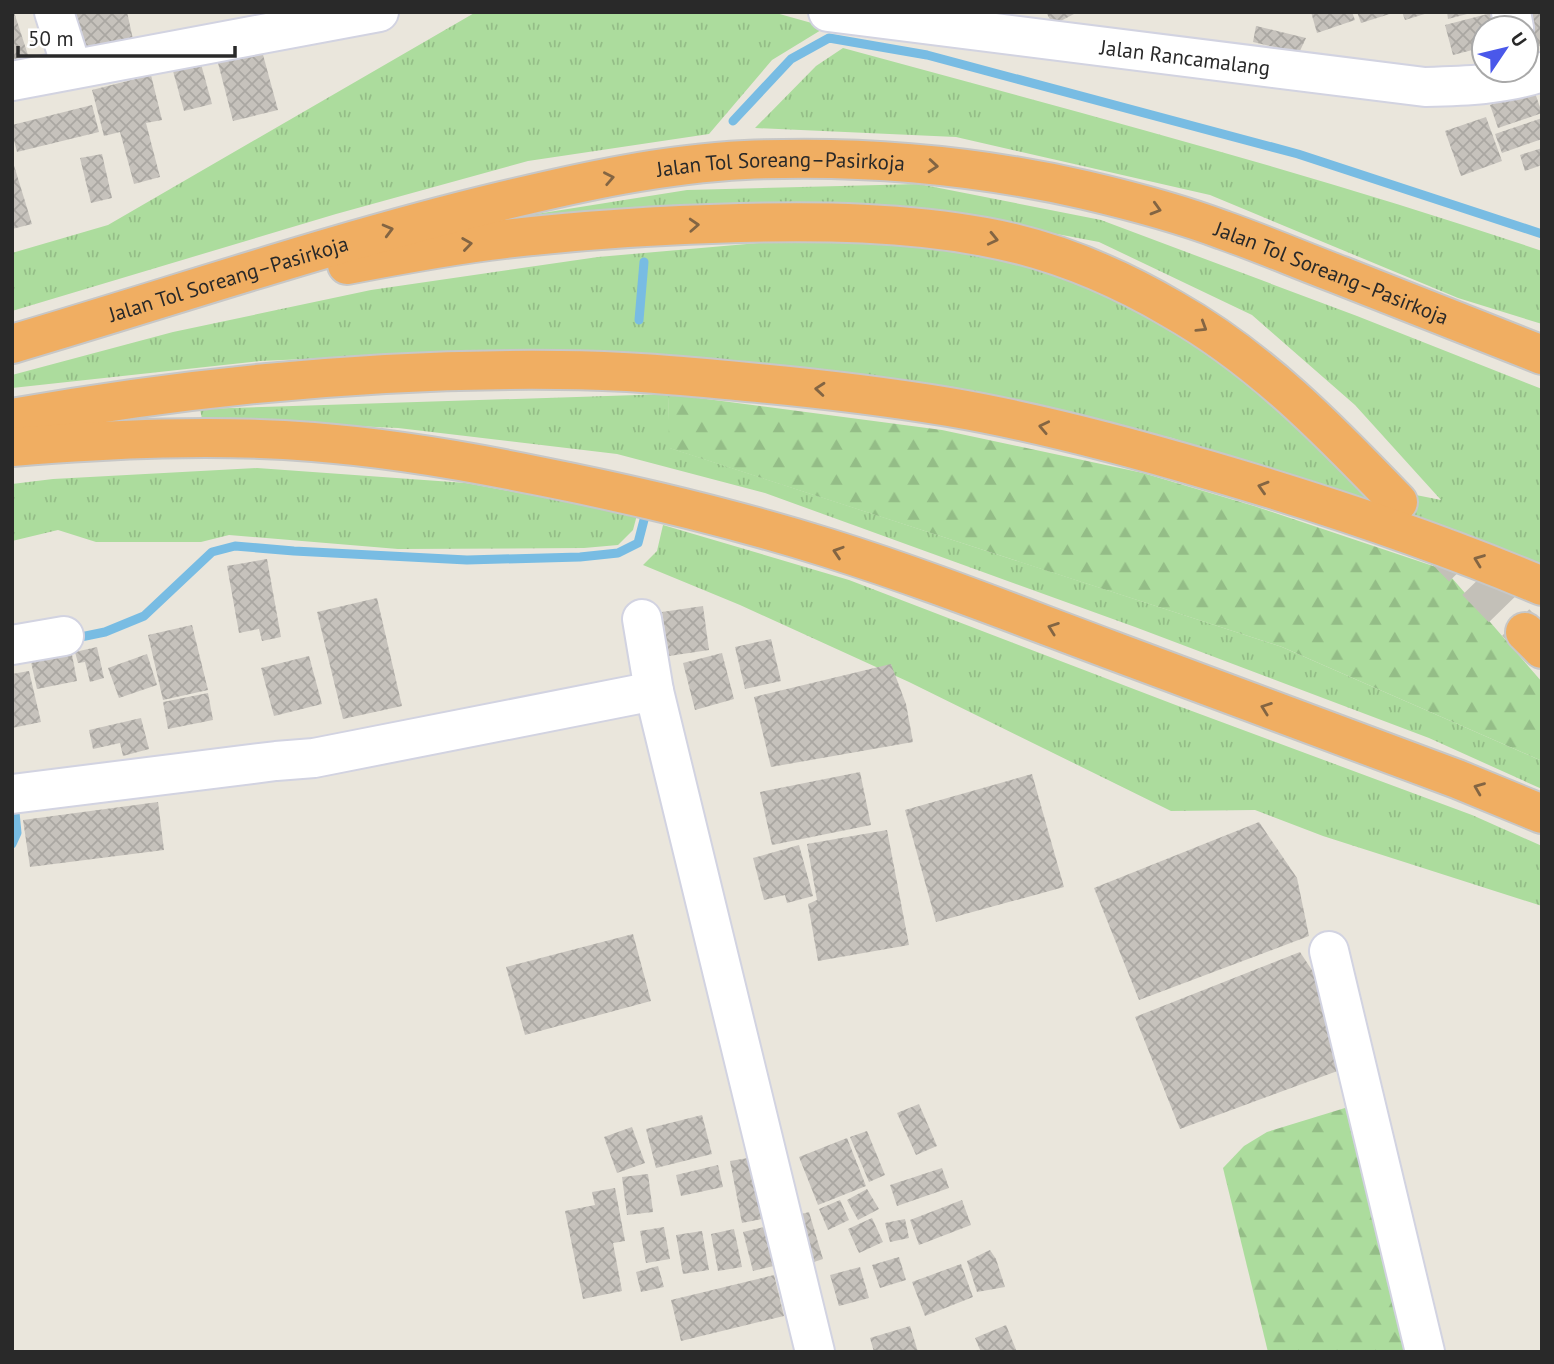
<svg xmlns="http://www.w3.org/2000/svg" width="1554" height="1364" viewBox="0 0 1554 1364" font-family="'PT Sans',sans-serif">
	<defs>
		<pattern id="grass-tufts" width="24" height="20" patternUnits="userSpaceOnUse" patternTransform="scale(1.75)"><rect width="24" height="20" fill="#acdc9d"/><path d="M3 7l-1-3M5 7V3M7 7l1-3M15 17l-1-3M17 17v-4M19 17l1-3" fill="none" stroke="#94bd87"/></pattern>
		<pattern id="forest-firs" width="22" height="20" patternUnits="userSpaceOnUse" patternTransform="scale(1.75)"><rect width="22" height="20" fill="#acdc9d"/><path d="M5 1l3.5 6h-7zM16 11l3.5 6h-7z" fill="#94bd87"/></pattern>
		<pattern id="building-cross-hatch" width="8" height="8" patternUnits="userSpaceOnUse" patternTransform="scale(1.75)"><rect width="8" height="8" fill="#c6c2bc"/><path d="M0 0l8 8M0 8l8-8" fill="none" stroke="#aaa7a2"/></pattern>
	</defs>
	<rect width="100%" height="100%" fill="#eae6dc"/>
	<g fill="url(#grass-tufts)">
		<path d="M476,12L776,13L826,27L772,60L709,134L528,161L336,214L12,311V253L108,225Z"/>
		<path d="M843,48C1077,112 1312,173 1542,251V324L1458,298L1210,195L956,137L755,128L816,66Z"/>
		<path d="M919,184L1101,220L1357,316L1542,389V567L1437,524L1172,438L941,387L464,352L260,361L12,388V375L173,332L371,290L598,257L781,241L930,240L1075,272L1214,344L1376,487L1441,500L1355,405L1252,315L1099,242L924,209L699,211L461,226L687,190Z"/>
		<path d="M668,394L670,448L1282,647L1542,761V789L1429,738L1135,627L765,493L617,454L398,428L202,419L200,409Z"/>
		<path d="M257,468L466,483L637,515L633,530L618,545L584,548L398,549L229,535L201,542H96L58,530L12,541V484L53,479Z"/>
		<path d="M663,525L849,580L1173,704L1472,815L1542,846V906L1323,836L1255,810L1171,811L909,682L740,605L643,565L657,551Z"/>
	</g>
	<g fill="url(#forest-firs)">
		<path d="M668,394L942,430L1143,473L1254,506L1445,570L1542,682V761L1282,647L669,448Z"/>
		<path d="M1358,1104L1428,1338L1401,1352H1268L1223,1168L1244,1146L1267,1132Z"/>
	</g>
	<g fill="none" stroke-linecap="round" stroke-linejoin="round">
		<g stroke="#78bce3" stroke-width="9">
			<path d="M733,121L791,59L829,38L927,55L1298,154L1542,234"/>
			<path d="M639,320L644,262"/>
			<path d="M71,639L105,632L144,616L212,552L235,546L294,551L467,560L580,557L618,553L638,543L645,516"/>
			<path d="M12,844L17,833L14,802"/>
		</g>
	</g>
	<g fill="url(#building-cross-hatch)">
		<path d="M12,12H14L28,55L12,60Z"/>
		<path d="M75,12H127L134,44L85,55Z"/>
		<path d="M1046,12H1073L1074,14L1053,25Z"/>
		<path d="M1311,12H1352L1355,20L1317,33Z"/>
		<path d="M1357,12H1392L1393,13L1361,23Z"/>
		<path d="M1402,12H1427L1428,13L1405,20Z"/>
		<path d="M1447,12H1471V13L1448,19Z"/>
		<path d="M1495,12L1507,28H1484V47L1453,55L1445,25Z"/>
		<path d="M1521,12H1542V46L1531,47Z"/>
		<path d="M1256,26L1306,38L1299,53L1253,42Z"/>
		<path d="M262,51L278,110L233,121L218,63Z"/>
		<path d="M201,64L212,104L184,111L173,71Z"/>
		<path d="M151,75L162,120L146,123L160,177L134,184L120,132L104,136L92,90Z"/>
		<path d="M1534,90L1542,113L1498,128L1490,105Z"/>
		<path d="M92,105L99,132L17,152L12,133V125Z"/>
		<path d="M1486,117L1502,161L1461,176L1445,131Z"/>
		<path d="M1542,118V139L1502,153L1495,134Z"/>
		<path d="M1542,148V165L1525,171L1520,155Z"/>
		<path d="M102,154L112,198L91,203L80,158Z"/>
		<path d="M12,159L32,224L12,229Z"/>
		<path d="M267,559L281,637L262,641L259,629L239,633L227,566Z"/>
		<path d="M377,598L402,706L343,719L317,612Z"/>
		<path d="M703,606L709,650L669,656L662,612Z"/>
		<path d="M192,625L208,690L163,700L148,635Z"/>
		<path d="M771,639L781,681L745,689L735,647Z"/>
		<path d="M70,644L77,681L37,689L29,653Z"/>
		<path d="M97,647L104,678L90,682L85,662L78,663L75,652Z"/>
		<path d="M722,653L734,699L695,710L683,663Z"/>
		<path d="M147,654L157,685L119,698L108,668Z"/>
		<path d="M309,656L322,704L274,716L261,668Z"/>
		<path d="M891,664L906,704L913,742L771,767L754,697Z"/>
		<path d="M29,671L41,722L12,728V674Z"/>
		<path d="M208,693L213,720L168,729L163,702Z"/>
		<path d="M141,718L149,749L123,756L120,743L93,749L89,730Z"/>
		<path d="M860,772L871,825L772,845L760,792Z"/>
		<path d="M1032,774L1064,887L936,922L905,810Z"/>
		<path d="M158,802L164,850L30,867L23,820Z"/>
		<path d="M1259,822L1297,878L1309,936L1139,1000L1094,888Z"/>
		<path d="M887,830L909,945L818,961L808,904L817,900L807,844Z"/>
		<path d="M799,845L813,896L787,903L785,895L764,900L753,858Z"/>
		<path d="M633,934L651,1001L525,1035L506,967Z"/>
		<path d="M1300,952L1337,1008L1351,1066L1180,1129L1135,1017Z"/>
		<path d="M919,1104L937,1146L916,1155L897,1113Z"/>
		<path d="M702,1115L712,1154L656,1168L646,1129Z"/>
		<path d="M632,1127L645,1163L617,1173L604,1137Z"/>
		<path d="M867,1131L885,1175L869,1182L850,1137Z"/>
		<path d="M847,1138L866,1186L818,1205L799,1157Z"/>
		<path d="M754,1157L766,1218L742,1223L730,1161Z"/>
		<path d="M718,1165L723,1187L681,1196L676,1175Z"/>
		<path d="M942,1168L949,1188L897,1206L890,1185Z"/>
		<path d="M648,1174L653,1212L627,1215L622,1177Z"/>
		<path d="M615,1188L625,1241L613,1243L622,1291L583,1299L565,1211L595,1205L592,1192Z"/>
		<path d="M867,1189L879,1209L858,1220L847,1200Z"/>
		<path d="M840,1200L849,1220L828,1230L819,1209Z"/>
		<path d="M962,1200L971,1225L919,1245L910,1220Z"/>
		<path d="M809,1212L823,1259L805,1265L791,1217Z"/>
		<path d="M872,1218L883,1242L859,1253L848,1229Z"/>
		<path d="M905,1219L909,1238L890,1242L885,1223Z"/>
		<path d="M768,1226L778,1265L753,1271L743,1232Z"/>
		<path d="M664,1227L670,1259L646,1263L640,1231Z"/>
		<path d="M734,1229L742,1267L718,1271L711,1234Z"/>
		<path d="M702,1231L709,1270L683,1274L676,1235Z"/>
		<path d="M990,1250L996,1259L1005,1287L977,1292L967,1261Z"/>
		<path d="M899,1257L906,1280L880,1288L872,1265Z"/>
		<path d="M961,1264L973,1297L925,1316L912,1282Z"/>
		<path d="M658,1266L664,1287L641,1292L636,1272Z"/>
		<path d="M860,1267L869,1298L839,1306L830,1275Z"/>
		<path d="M774,1275L784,1316L681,1341L671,1300Z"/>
		<path d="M1006,1325L1017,1352H981L975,1338Z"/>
		<path d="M910,1326L918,1352H874L870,1338Z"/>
	</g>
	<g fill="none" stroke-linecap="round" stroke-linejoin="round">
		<path stroke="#c3c0b8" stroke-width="38" stroke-dasharray="38 19" stroke-linecap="butt" d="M1436,541L1525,632"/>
		<defs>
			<g id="minor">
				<path d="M54,12L72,69"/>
				<path id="s1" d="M828,12L1425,87C1464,86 1504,85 1542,72"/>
				<path d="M1511,12L1514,28"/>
				<path d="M12,81L379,12"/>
				<path d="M642,619L654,691L815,1352"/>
				<path d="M12,645L64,636"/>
				<path d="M12,794L276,761L314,758L654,691"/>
				<path d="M1329,951L1425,1352"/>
			</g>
			<g id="highway">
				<path d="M347,265C399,255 452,245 505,239C583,230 661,225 740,223C821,221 905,222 985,237C1051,249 1114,275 1172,309C1259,358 1329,430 1398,502"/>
				<path id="s2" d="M12,344C175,296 336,241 502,201C581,182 663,164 745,160C858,155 975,165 1085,190C1132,201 1178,213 1223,230C1263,244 1302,261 1342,276C1408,302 1475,328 1542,355"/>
				<path d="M12,418C193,386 375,368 559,370C621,370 685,376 747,382C814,388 882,396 949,407C1037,422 1123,445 1208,470C1321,503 1433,540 1542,586"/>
				<path d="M12,447C112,439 213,434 313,442C391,448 467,461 544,477C640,496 735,519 828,548C924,578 1017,615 1111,650C1227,693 1342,736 1457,779L1542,814"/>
				<path d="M1525,632L1542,649"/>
			</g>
		</defs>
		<use href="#minor" stroke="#d2d3e1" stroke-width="42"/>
		<use href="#highway" stroke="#c7c7c7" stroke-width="42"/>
		<use href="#minor" stroke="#fff" stroke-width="38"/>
		<use href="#highway" stroke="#f0ae62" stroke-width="38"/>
	</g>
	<defs><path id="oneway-chevron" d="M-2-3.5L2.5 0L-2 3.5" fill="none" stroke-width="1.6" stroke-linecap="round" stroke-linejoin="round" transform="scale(1.75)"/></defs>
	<g stroke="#836543">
		<use href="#oneway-chevron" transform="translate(933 166) rotate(5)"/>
		<use href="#oneway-chevron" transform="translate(609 178) rotate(-11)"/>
		<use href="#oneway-chevron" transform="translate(1156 209) rotate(16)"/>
		<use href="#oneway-chevron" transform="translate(694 225) rotate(-3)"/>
		<use href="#oneway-chevron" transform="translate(388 230) rotate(-15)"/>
		<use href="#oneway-chevron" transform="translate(993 239) rotate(13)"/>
		<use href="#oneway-chevron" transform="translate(467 244) rotate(-8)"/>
		<use href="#oneway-chevron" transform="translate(1202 327) rotate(32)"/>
		<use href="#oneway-chevron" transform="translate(820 389) rotate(-175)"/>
		<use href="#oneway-chevron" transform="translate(1044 427) rotate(-168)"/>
		<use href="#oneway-chevron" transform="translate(1263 487) rotate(-163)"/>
		<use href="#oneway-chevron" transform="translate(838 552) rotate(-162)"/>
		<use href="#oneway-chevron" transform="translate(1479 560) rotate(-159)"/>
		<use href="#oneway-chevron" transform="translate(1053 628) rotate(-160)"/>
		<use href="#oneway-chevron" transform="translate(1266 708) rotate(-160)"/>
		<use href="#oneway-chevron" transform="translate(1479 788) rotate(-158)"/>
	</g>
	<g text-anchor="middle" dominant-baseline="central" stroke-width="6" stroke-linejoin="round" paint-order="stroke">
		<g font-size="21" fill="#292929" stroke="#fff">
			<text stroke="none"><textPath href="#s1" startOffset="360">Jalan Rancamalang</textPath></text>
			<text stroke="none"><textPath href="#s2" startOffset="793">Jalan Tol Soreang–Pasirkoja</textPath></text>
			<text stroke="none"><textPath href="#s2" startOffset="1360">Jalan Tol Soreang–Pasirkoja</textPath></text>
			<text stroke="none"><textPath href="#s2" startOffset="226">Jalan Tol Soreang–Pasirkoja</textPath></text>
		</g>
	</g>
	<rect width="1554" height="1364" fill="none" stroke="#292929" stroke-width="28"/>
	<g transform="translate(1505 49) rotate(55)"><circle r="33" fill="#ffffff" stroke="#a9a9a9" stroke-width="2"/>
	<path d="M0-5L12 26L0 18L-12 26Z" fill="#4a58ea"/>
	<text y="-10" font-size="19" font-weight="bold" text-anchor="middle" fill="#292929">U</text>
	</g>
	<path d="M18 46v10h217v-10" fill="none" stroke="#292929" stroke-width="3.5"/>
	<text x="28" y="46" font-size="21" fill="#292929" stroke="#ffffff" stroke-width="5" paint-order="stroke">50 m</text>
</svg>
